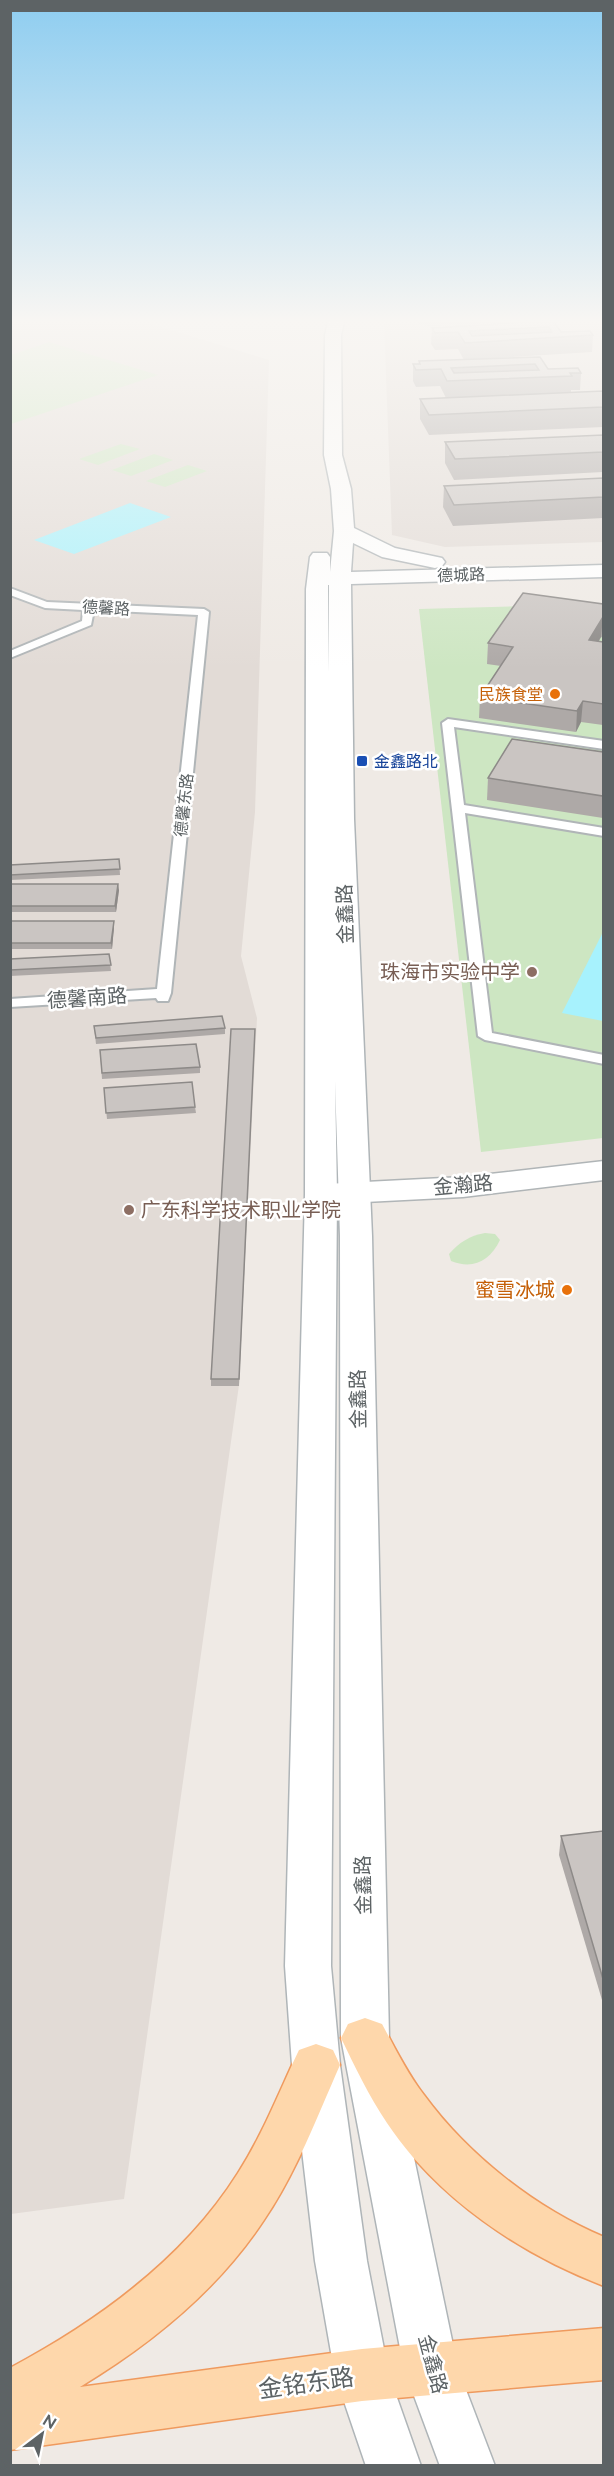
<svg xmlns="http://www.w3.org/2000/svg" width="614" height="2476" viewBox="0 0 614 2476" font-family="Raleway,'Noto Sans SC',sans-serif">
	<rect width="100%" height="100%" fill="#efeae5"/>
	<g fill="#e2dbd6">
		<path d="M10,322H145L269,360L255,812L241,956L257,1018L239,1385L124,2199L11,2214Z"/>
		<path d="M384,322H603V542L445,547L392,535Z"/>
	</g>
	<g fill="#cde6c2">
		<path d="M49,342L158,375L11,424V355Z"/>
		<path d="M121,444L140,449L98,465L79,459Z"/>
		<path d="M154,454L173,460L131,476L112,470Z"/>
		<path d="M188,465L207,471L165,487L146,481Z"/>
		<path d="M603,604V1138L481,1152L419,609Z"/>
		<path d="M485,1233L495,1234L500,1240C490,1261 473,1270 451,1261L449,1254C460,1242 469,1236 485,1233Z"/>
	</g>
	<g fill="#a7f2fd">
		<path d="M130,503L171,517L74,554L34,540Z"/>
		<path d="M603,932V1021L562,1013Z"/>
	</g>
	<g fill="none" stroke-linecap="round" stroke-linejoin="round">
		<defs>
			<g id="lane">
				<path d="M10,588L47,602L204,609L209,612L171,993L168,1001H158L156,998L10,1007V999L157,989L198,615L94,610L91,625L10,658V651L82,621L83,610L45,608L10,595Z"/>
				<path d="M448,719L604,741V749L454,727L464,805L604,828V836L465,813L492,1033L604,1055V1064L485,1040L478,1036L442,723Z"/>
			</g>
			<path id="street" d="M604,1161V1180L463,1197L326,1204L315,1201L310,1194L315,1187L326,1184L463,1177Z"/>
			<path id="secondary" d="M328,322H344L341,335L342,455L351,489L354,528L395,548L442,558L445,562L442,566L435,568L382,557L353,543L351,572L604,565V577L351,584L354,819L372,1236L389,2038L458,2369L495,2466H440L404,2369L341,2038L340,1236L335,1081L337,1194L331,1966L340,2065L367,2261L389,2375L421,2466H366L335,2375L315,2261L292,2065L285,1966L305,1194L306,589L310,557L313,553H327L330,557V572L334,531L331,489L324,455L325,335ZM328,585H329V673L328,589Z"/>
			<g id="primary">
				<path d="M365,2018L382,2024C395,2048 407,2073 424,2095C468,2155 535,2208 604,2237V2286C520,2254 437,2198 387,2123C369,2096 355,2067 341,2038L348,2024Z"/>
				<path d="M316,2044L333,2050L340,2065C317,2117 296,2173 264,2220C218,2290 151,2344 80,2387L362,2349L604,2328V2380L362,2401L10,2450V2368C98,2321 184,2259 238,2173C263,2134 279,2092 299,2050Z"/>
			</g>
		</defs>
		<use href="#lane" stroke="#b0b5b7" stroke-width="4"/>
		<use href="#street" stroke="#b0b5b7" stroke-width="3"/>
		<use href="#secondary" stroke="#afb5b8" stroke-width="3"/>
		<use href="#primary" stroke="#ef9a5e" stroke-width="3"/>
		<use href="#lane" fill="#fff" fill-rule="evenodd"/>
		<use href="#street" fill="#fff" fill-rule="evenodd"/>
		<use href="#secondary" fill="#fff" fill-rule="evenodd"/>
		<use href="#primary" fill="#fed7ab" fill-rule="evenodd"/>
	</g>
	<g fill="#aea9a7">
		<path d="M418,322H554L561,332L593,335L592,352L464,360L458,349L435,350L431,344L432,328L521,322L430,326L419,324Z"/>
		<path d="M540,357L548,369L581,373L580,390H571V392L603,391V427L429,435L420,419V399L446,398L440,386L416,387L413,381V364H419V361Z"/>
		<path d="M603,435V472L454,480L445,463V442Z"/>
		<path d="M603,478V518L453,526L443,507L444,486Z"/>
		<path d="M603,604V638L601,637L599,641L603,642V725L581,722L576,732L479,718L480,697L501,666L487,664L488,643Z"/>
		<path d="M603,752V818L487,800L488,778Z"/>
		<path d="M119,859L120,875L10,880V865Z"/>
		<path d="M10,884L119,890L116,912H10Z"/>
		<path d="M10,921H114V927L112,949H10Z"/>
		<path d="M109,954L111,971L10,976V959Z"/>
		<path d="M94,1026L225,1028V1034L96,1044Z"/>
		<path d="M255,1036L239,1386H211V1379Z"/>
		<path d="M100,1050L200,1067V1073L102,1079Z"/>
		<path d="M104,1088L195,1107L196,1113L107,1119Z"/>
		<path d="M603,1831V2000H602L559,1855L561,1836Z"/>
	</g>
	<g fill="#8d8a88">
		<path d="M603,617L601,637L587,661L589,640Z"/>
		<path d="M583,701L581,722L576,732L577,711Z"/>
		<path d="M118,884L119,890L116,912L115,906Z"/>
		<path d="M114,921V927L112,949L111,943Z"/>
	</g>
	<g fill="#cac5c2" stroke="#8d8a88" stroke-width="1.5" fill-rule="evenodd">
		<path d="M529,322H554L561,332L590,331L593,335L465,343L458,332L435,333L432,328ZM549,327L552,332L472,336L469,331Z"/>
		<path d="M540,357L548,369L578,368L581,373H570L572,376L447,381L441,369L416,370L413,364H420L419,361ZM535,364L539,370L454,373L451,368Z"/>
		<path d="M603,391V407L429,415L420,399Z"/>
		<path d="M603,435V452L455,459L445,442Z"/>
		<path d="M603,478V497L454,505L444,486Z"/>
		<path d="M523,593L603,604V617L589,640L603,642V704L583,701L577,711L480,697L513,647L488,643Z"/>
		<path d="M512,739L603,752V796L488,778Z"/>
		<path d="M119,859L120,869L10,875V865Z"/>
		<path d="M10,884H118L115,906H10Z"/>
		<path d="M10,921H114L111,943H10Z"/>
		<path d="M109,954L111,965L10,970V959Z"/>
		<path d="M222,1016L225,1028L96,1038L94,1026Z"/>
		<path d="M231,1029H255L239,1379H211Z"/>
		<path d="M196,1044L200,1067L102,1073L100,1050Z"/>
		<path d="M192,1082L195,1107L106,1113L104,1088Z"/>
		<path d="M603,1831V1979L561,1836Z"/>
	</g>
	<linearGradient id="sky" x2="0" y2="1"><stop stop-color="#8ecdf0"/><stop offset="0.48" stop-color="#f8f6f3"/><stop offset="1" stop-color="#f8f6f3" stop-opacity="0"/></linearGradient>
	<rect width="614" height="669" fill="url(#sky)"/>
	<g fill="#e8710a" stroke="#fff" stroke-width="2">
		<circle cx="555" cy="694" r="6"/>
		<circle cx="567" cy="1290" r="6"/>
	</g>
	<rect fill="#1a4fb4" stroke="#fff" stroke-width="2" x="356" y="755" width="12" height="12" rx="3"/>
	<g fill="#8d6e63" stroke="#fff" stroke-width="2">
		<circle cx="532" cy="972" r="6"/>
		<circle cx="129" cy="1210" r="6"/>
	</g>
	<g text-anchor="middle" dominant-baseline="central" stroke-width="5" stroke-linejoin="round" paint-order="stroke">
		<g font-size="16" fill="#5d6365" stroke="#fff">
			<text transform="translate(461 575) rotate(-2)">德城路</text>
			<text transform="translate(106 608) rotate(3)">德馨路</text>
			<text transform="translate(184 805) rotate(-84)">德馨东路</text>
		</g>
		<g font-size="16" fill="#c56008" stroke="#fff" text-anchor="end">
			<text x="543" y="694">民族食堂</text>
		</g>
		<g font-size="16" fill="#164399" stroke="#fff" text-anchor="start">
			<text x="374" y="761">金鑫路北</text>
		</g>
		<g font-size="20" fill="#5d6365" stroke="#fff">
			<text transform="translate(345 914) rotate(-92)">金鑫路</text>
			<text transform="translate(87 998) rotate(-4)">德馨南路</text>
			<text transform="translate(463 1185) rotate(-5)">金瀚路</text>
			<text transform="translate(358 1399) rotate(-91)">金鑫路</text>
			<text transform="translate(363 1885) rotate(-91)">金鑫路</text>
			<text transform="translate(433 2364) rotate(75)">金鑫路</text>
		</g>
		<g font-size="20" fill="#785e54" stroke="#fff" text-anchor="end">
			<text x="520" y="972">珠海市实验中学</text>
			<text x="141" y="1210" text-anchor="start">广东科学技术职业学院</text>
		</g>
		<g font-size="20" fill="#c56008" stroke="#fff" text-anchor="end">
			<text x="555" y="1290">蜜雪冰城</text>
		</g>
		<g font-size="24" fill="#5d6365" stroke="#fff">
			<text transform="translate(306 2383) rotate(-8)">金铭东路</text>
		</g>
	</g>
	<rect width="614" height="2476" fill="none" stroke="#5d6365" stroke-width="24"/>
	<g transform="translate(42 2434) rotate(32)" stroke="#ffffff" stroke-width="4.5" paint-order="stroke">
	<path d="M0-4.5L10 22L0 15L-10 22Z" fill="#5d6365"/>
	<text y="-9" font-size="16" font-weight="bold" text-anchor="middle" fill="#5d6365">N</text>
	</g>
</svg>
